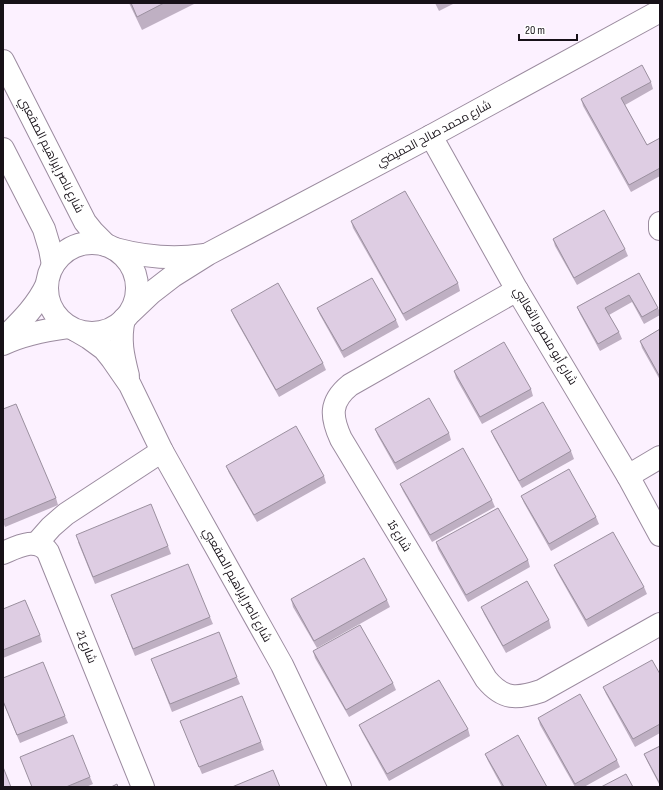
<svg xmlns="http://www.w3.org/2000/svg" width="663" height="790" viewBox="0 0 663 790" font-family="'Sofia Sans Condensed',Cairo,sans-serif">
	<rect width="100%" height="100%" fill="#fcf1ff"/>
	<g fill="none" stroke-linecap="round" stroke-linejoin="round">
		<defs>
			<g id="minor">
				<path d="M3,61L85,222L93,232L106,245"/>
				<path d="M431,136L517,290L628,476L660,535"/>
				<path d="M3,149L44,229L50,249L53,265"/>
				<path d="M660,223V229"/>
				<circle cx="92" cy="288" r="45"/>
				<path d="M115,249C145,257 172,260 203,255"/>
				<path d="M517,290L350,385C329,402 331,417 341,439L486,679C503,700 517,699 541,691L660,624"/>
				<path d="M131,312L151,293L173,276L208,254L431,136L660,11"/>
				<path d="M124,319C119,340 123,356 128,376"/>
				<path d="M77,331L89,338L104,349L112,359L130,385L162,451L282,665L340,787"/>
				<path d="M3,339C20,322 37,306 47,284"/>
				<path d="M3,344C23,334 46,330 68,327"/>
				<path d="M628,476L660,457"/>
				<path d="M36,544L51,527L66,514L162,451"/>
				<path d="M3,553C17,547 37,536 48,552L143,787"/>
			</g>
		</defs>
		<use href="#minor" stroke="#9b8b9f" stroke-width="24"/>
		<use href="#minor" stroke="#fff" stroke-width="22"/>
	</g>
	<g fill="#bfb0c3">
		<path d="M129,3H196L142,30Z"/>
		<path d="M435,3H455L439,11Z"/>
		<path d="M651,82L653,89L625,105L647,145L660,138V176L631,192L583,106L581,99Z"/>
		<path d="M351,221L458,283L460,291L406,321L353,228Z"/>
		<path d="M553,239L625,249L628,256L577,285L555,246Z"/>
		<path d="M639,273L658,308L660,312V315L644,324L632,302L609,315L619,332L622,339L600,351L580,314L577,307Z"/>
		<path d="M317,308L396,320L399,327L344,358L320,315Z"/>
		<path d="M231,310L323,363L326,370L279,397L234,317Z"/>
		<path d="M660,329V380L642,348L640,341Z"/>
		<path d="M454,371L531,389L533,396L482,424L456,378Z"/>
		<path d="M3,409L56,498L58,505L5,527L3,522Z"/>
		<path d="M375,429L449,433L451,440L397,470L378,436Z"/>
		<path d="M491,431L571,451L574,459L522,488L494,438Z"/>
		<path d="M226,466L324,476L326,483L257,522L229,473Z"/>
		<path d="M400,484L492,500L495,507L432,542L403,491Z"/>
		<path d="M521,496L596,517L599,524L551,551L524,503Z"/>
		<path d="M78,542L168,546L171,554L95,584Z"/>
		<path d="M436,542L528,560L530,567L468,602L438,549Z"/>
		<path d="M554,565L644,587L647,594L588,627L557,572Z"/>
		<path d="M111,595L210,617L213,624L135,656Z"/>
		<path d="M291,599L387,600L390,607L317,648L293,607Z"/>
		<path d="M481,607L549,620L551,628L506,653L484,614Z"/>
		<path d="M3,609L40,635L42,642L3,658Z"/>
		<path d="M313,651L393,683L396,690L349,717L315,658Z"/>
		<path d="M151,659L237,677L240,684L172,712Z"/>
		<path d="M660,674V733L635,747L606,694L603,687Z"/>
		<path d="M3,678L65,716L68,723L20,743L3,702Z"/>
		<path d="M538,718L617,760L620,767L584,787H575L540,725Z"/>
		<path d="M180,721L261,742L264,750L202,774Z"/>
		<path d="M359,725L468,729L470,736L389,781L362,732Z"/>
		<path d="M660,746V786L647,761L644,754Z"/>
		<path d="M485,754L547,787H502L488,761Z"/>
		<path d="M90,777L93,784L86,787H32Z"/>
	</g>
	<g fill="#decde3" stroke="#9b909f">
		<path d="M131,3H164L137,17Z"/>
		<path d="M642,65L651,82L621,98L647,145L660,138V168L629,185L581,99Z"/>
		<path d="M405,191L458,283L403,314L351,221Z"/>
		<path d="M604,210L625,249L574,278L553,239Z"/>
		<path d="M639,273L658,308L642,317L629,295L605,308L619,332L598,344L577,307Z"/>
		<path d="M372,278L396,320L342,351L317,308Z"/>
		<path d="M278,283L323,363L276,390L231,310Z"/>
		<path d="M660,329V377L640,341Z"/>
		<path d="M504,342L531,389L480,417L454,371Z"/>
		<path d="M429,398L449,433L395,463L375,429Z"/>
		<path d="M543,402L571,451L519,481L491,431Z"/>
		<path d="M16,404L56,498L3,520V409Z"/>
		<path d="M296,426L324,476L254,515L226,466Z"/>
		<path d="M463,448L492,500L430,535L400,484Z"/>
		<path d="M569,469L596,517L549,544L521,496Z"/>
		<path d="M151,504L168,546L93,577L76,535Z"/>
		<path d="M498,508L528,560L466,595L436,542Z"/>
		<path d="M613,532L644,587L586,620L554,565Z"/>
		<path d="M364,558L387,600L314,641L291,599Z"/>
		<path d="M188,564L210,617L133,649L111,595Z"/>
		<path d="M527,581L549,620L503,646L481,607Z"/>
		<path d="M25,600L40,635L3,650V609Z"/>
		<path d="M360,625L393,683L346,710L313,651Z"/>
		<path d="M219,632L237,677L170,704L151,659Z"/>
		<path d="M652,660L660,674V724L633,739L603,687Z"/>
		<path d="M43,662L65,716L17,735L3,701V678Z"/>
		<path d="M439,680L468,729L387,774L359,725Z"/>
		<path d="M580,694L617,760L575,784L538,718Z"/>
		<path d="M242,696L261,742L199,767L180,721Z"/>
		<path d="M73,735L90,777L66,787H32L20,757Z"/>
		<path d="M518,735L547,787H504L485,754Z"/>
		<path d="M660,746V784L644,754Z"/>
		<path d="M3,767L11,787H3Z"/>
		<path d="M273,770L280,787H232Z"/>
		<path d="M626,774L633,787H601Z"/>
		<path d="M117,784L118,787H111Z"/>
	</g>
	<g text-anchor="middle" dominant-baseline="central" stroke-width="3" stroke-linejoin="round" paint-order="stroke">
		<g font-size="12" fill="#171118" stroke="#fff">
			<text transform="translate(434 134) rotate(-28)">شارع محمد صالح الحميضي</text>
			<text transform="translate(51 155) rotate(63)">شارع ناصر إبراهيم الصقعبي</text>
			<text transform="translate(545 336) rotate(59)">شارع أبو منصور الثعالبي</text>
			<text transform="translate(399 536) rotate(59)">شارع 15</text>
			<text transform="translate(237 585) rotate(61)">شارع ناصر إبراهيم الصقعبي</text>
			<text transform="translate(86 647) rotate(68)">شارع 21</text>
		</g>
	</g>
	<rect width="663" height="790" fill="none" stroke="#171118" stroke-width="8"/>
	<path d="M519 34v6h58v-6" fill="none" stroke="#171118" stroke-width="2"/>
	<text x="525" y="34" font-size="12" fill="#171118" stroke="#ffffff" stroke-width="3" paint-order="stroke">20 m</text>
</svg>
